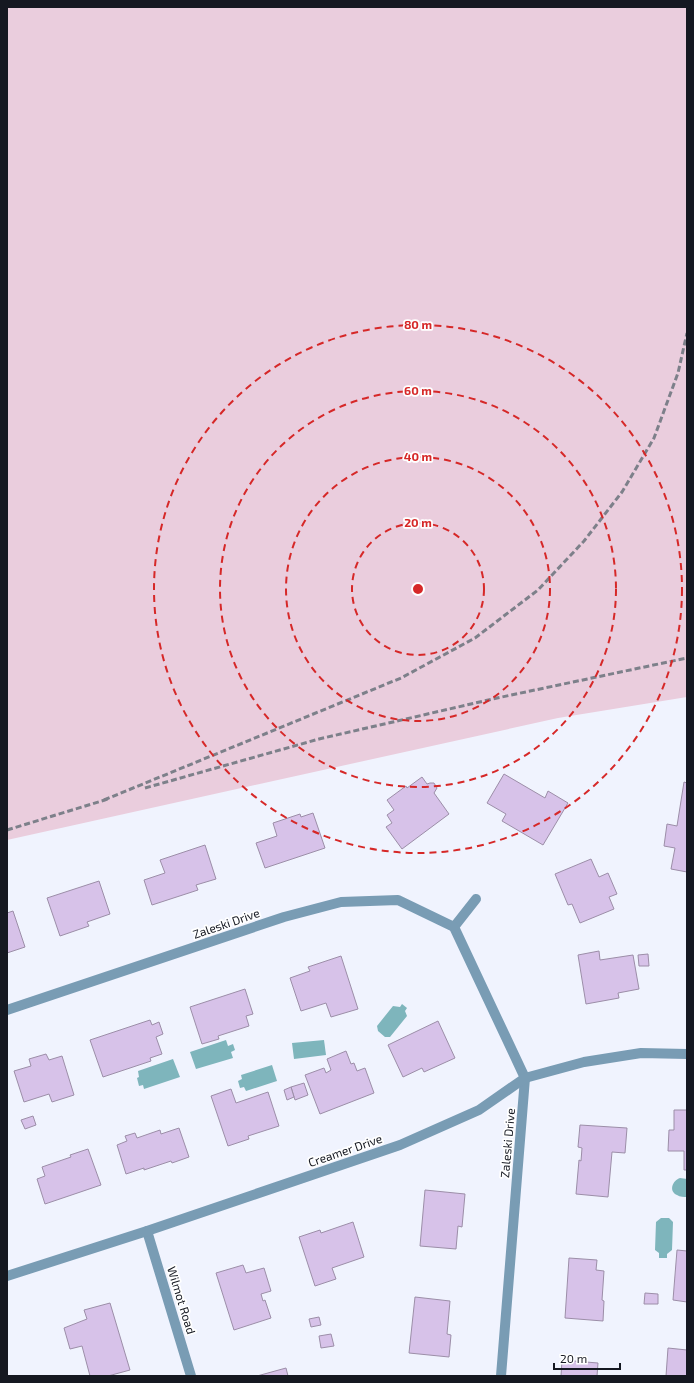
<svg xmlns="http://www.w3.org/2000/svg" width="694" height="1383" viewBox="0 0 694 1383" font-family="'Exo 2',sans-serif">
	<rect width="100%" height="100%" fill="#f0f3fe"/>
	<path fill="#eacddd" d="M7,7H687V697L558,718L7,840Z"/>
	<g fill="#7eb5bc">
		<path d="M402,1004L407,1008L405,1011L407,1016L390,1037H385L378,1031L377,1026L393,1006L400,1007Z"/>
		<path d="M226,1040L228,1046L233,1044L235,1050L231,1052L233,1058L196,1069L190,1052Z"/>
		<path d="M324,1040L326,1055L294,1059L292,1043Z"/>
		<path d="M173,1059L180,1077L144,1089L143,1085L139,1086L137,1078L139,1077L138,1071Z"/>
		<path d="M272,1065L277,1081L246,1091L244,1087L240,1088L238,1081L242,1079L241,1075Z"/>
		<path d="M680,1178L687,1179V1197C684,1197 680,1197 677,1195C668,1191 673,1180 680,1178Z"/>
		<path d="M661,1218H669L673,1222L672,1250L667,1254V1258H659V1253L655,1250L656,1222Z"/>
	</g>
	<g fill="#d7c2e9" stroke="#9c8ea8">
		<path d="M504,774L545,798L548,791L568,803L543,845L502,821L506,814L487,803Z"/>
		<path d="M422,777L427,784L430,783H434L437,788L434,793L449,814L402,849L386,827L392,823L387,815L394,810L387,800L406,786L407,788Z"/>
		<path d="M684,782L687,783V872L671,869L675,848L664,846L667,824L677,826Z"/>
		<path d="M313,813L325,848L265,868L256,843L277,836L273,823L300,814L301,817Z"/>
		<path d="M205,845L216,879L196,885L198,890L152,905L144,880L165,873L160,860Z"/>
		<path d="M591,859L599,877L608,873L617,894L609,897L614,909L580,923L572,904L568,905L555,874Z"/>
		<path d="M99,881L110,914L87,922L89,926L60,936L47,898Z"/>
		<path d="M13,911L25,947L7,953V913Z"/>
		<path d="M599,951L600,960L633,955L639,989L618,993L619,998L586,1004L578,955Z"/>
		<path d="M648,954L649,966H639L638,955Z"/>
		<path d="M341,956L358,1009L331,1017L326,1003L301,1011L290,978L310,971L308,967Z"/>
		<path d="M245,989L253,1014L246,1016L249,1026L218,1036L219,1039L202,1044L190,1007Z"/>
		<path d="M150,1020L152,1025L159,1022L163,1034L156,1037L162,1054L150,1058L151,1061L103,1077L90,1040Z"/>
		<path d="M438,1021L455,1058L424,1072L422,1068L403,1077L388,1045Z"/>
		<path d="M346,1051L351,1064L354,1063L357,1071L365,1068L374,1093L320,1114L305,1075L324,1068L326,1073L331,1070L327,1059Z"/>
		<path d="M46,1054L49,1060L62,1056L74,1095L52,1102L49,1094L24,1102L14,1071L31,1066L29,1059Z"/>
		<path d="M304,1083L308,1095L295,1100L291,1087Z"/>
		<path d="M291,1087L294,1097L287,1100L284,1090Z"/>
		<path d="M231,1089L236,1103L268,1092L279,1126L248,1136L249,1139L228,1146L211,1096Z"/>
		<path d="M674,1110H687V1170H684V1151H668L669,1130H674Z"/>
		<path d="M33,1116L36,1125L25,1129L21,1120Z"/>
		<path d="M580,1125L627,1128L625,1153L612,1152L608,1197L576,1194L579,1160L581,1161L582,1148L578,1147Z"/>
		<path d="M179,1128L189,1157L172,1163L171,1161L144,1170V1168L126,1174L117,1145L127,1141L125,1136L135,1133L137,1138L160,1130L161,1134Z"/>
		<path d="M88,1149L101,1185L45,1204L37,1179L45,1176L42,1167L71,1157L70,1155Z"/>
		<path d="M425,1190L465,1194L462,1227L458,1226L456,1249L420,1246Z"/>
		<path d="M353,1222L364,1257L332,1268L336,1279L315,1286L299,1237L320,1230L321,1233Z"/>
		<path d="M677,1250L687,1251V1302L673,1300Z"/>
		<path d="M569,1258L597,1260L596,1270L604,1271L602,1300L604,1301L603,1321L565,1318Z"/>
		<path d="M243,1265L246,1273L264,1268L271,1291L261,1294L263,1301L265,1300L271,1318L234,1330L216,1273Z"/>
		<path d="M645,1293L658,1294V1304H644Z"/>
		<path d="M415,1297L450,1301L447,1334L451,1335L449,1357L409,1353Z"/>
		<path d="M110,1303L130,1370L108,1376H90L82,1346L70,1349L64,1328L87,1319L84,1310Z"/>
		<path d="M319,1317L321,1325L311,1327L309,1319Z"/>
		<path d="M331,1334L334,1346L321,1348L319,1336Z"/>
		<path d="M668,1348L687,1350V1376H666Z"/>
		<path d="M562,1360L598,1363L597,1376H561Z"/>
		<path d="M286,1368L288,1376H257Z"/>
	</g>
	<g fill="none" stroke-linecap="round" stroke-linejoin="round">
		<g stroke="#799cb4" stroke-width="10">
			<path d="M454,927L476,899"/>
			<path d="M7,1010L284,917L341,902L398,900L454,927L525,1078L501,1376"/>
			<path d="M147,1231L191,1376"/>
			<path d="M7,1276L147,1231L400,1145L479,1110L525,1078L584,1062L641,1053L687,1054"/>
		</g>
		<g stroke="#7d808a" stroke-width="3" stroke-dasharray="6 3" stroke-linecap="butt">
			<path d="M145,788L319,739L497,698L687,658"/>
			<path d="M104,800L401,678L475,638L538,590L584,541L622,492L654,438L678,373L687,333"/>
			<path d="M7,830L108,799"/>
		</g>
	</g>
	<g fill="none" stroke="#d62828" stroke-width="2" stroke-dasharray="7 5">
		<circle cx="418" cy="589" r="66"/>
		<circle cx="418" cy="589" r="132"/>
		<circle cx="418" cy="589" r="198"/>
		<circle cx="418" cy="589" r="264"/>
	</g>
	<g text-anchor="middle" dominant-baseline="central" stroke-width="3.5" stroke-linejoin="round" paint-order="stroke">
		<g font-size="12" fill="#151821" stroke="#fff">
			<text transform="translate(226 923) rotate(-19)">Zaleski Drive</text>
			<text transform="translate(507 1143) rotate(-85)">Zaleski Drive</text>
			<text transform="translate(345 1150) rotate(-19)">Creamer Drive</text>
			<text transform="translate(182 1300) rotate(73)">Wilmot Road</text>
		</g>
	</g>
	<circle cx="418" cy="589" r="6" fill="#d62828" stroke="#fff" stroke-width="2"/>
	<g font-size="12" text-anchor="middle" font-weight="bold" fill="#d62828" stroke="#fff" stroke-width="3.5" stroke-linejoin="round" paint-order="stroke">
		<text x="418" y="329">80 m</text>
		<text x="418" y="395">60 m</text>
		<text x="418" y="461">40 m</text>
		<text x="418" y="527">20 m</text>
	</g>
	<rect width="694" height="1383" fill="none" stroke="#151821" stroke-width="16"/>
	<path d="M554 1363v6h66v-6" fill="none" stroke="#151821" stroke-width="2"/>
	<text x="560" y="1363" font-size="12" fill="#151821" stroke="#ffffff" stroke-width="3" paint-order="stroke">20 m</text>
</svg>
